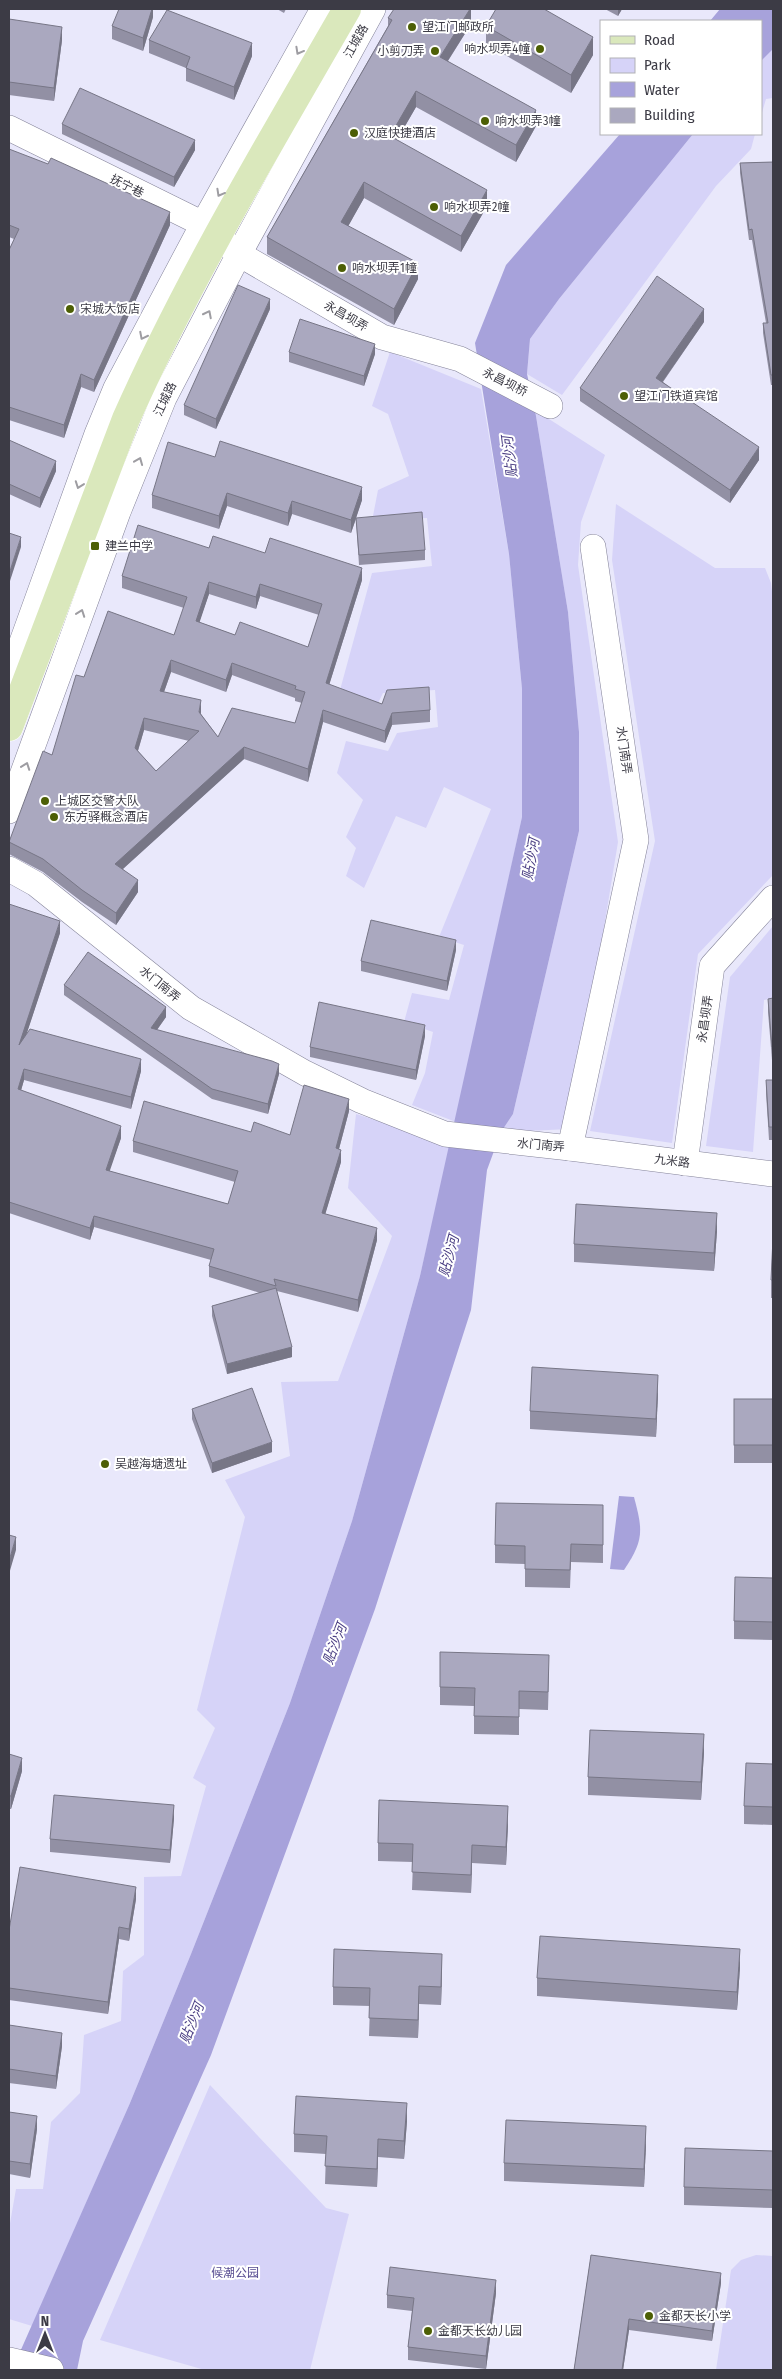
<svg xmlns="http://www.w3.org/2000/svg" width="782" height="2379" viewBox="0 0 782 2379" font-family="'Fira Sans Condensed','Noto Sans SC',sans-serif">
	<rect width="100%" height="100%" fill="#e9e8fb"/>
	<g fill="#d6d3f8">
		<path d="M773,49V98L766,99L761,116V61Z"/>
		<path d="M693,134H755L751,149L716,186L562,395L527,374L530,339L559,299Z"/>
		<path d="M390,352L481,389L509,554L522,689V817L456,1122L412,1105L425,1073L433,1032L404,1022L412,993L449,1000L464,945L439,937L491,809L444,787L426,828L396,816L364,888L346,876L356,848L346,837L363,800L337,773L346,741L388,751L397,733L438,727L435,690L383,693L378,703L340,690L372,573L432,566L427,518L372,521L378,490L409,476L388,414L372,406Z"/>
		<path d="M535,410L605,455L581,522L578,565L618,842L571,1129L501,1132L513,1114L579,831V732L568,612Z"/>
		<path d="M616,504L715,568H765L771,583L773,600V875L698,954L672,1143L590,1131L655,841L612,560Z"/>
		<path d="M773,926V998L764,1000L753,1152L706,1146L730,977Z"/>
		<path d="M356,1114L451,1144L420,1276L352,1521L290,1703L191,1954L130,2103L32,2326L9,2319V2229L16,2189H43L51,2122L80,2093L84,2035L121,2021L123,1971L144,1955V1877L181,1876L206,1786L193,1778L215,1728L197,1710L245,1517L225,1480L290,1456L281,1382L338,1381L392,1236L348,1188Z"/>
		<path d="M210,2085L326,2208L349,2214L310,2370H205L100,2340Z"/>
		<path d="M756,2255L773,2256V2370H716L731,2270L741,2260Z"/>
	</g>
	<g fill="#a7a2db">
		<path d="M720,9H773V49L761,61V21H710Z"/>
		<path d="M620,134H693L559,299L530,339L527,374L535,410L568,612L579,732V831L513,1114L501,1132L487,1170L471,1310L375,1609L211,2055L83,2341L77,2370H12L130,2103L191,1954L290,1703L352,1521L420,1276L522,817V689L509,554L475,343L506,265Z"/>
		<path d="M619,1496L634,1497C643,1531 644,1540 624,1570L610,1569Z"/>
	</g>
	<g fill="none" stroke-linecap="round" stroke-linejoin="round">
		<defs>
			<g id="minor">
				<path d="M9,128L203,224L239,254L382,337L460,359L550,406"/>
				<path d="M9,678L97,434L116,388L203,224L323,9"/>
				<path d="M9,811L118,512L164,398L239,254L373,9"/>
				<path d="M9,869L36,884L191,1008L305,1073L362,1101L445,1134L570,1148L636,840L593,547"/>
				<path d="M570,1148L773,1174"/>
				<path d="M685,1163L712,966L773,898"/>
				<path d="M9,2360L51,2370"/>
			</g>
			<path id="major" d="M9,727L126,419C189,277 270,143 347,9"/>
		</defs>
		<use href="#minor" stroke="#848399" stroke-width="26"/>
		<use href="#major" stroke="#fff" stroke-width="29"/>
		<use href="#minor" stroke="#fff" stroke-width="25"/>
		<use href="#major" stroke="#dae8bc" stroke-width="28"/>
	</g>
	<g fill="#9290a4" fill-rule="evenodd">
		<path d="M153,9V17L143,51L112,39V26Z"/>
		<path d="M277,9H286L284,13Z"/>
		<path d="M471,9V24L448,61L536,126L516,162L416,107L397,140L487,206L461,252L364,198L348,226L418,279L394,325L267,254V237L388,26V18Z"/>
		<path d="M605,9H622L618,16Z"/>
		<path d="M9,19L62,40L54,101L9,95Z"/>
		<path d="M486,26L593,55L571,93L486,44Z"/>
		<path d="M149,40L252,56L234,100L186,81V68L149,53Z"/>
		<path d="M62,124L195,150L174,187L62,134Z"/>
		<path d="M9,149L170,225L94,392L81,387L64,438L9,420V250L14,239L9,237Z"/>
		<path d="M773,162V385H771L763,333V323H766L752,240H749L740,173V163Z"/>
		<path d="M270,309L216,429L184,415V405Z"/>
		<path d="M704,322L663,382L759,460L730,503L580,401V388Z"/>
		<path d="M289,352L375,354L364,386L289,362Z"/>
		<path d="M9,440L56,471L40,508L9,494Z"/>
		<path d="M215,457L362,500L356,518L425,550V560L359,565L356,519L351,533L292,514L288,526L227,506L219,529L152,508V495Z"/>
		<path d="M209,548L265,553L362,580L329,685L382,704L430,710V722L392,725L385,743L323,722L308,782L244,759L123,869L138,892L116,925L82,902L43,872L9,854V842L52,755L84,677L174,635L184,608L122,588V576ZM209,594L256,609L260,596L319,615L308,647L235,635L199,622ZM171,672L226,692L232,675L295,698V701L302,703L295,723L218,737L201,714V712L164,692ZM144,730L189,741L156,771L138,751Z"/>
		<path d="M9,904L60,933L26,1035L141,1071L131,1109L24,1080L21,1090L121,1138L109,1171L228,1204L235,1182L133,1152V1141L251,1132L290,1135L349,1111L339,1149L341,1162L325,1214L377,1240L358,1312L277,1291L292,1357L227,1374L212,1316V1306L260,1293L209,1277V1266L211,1260L94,1227L90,1240L9,1213Z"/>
		<path d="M456,950L447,991L361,971V961Z"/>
		<path d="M64,985L166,1017L157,1030L279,1074L268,1114L212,1099L64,995Z"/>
		<path d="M773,998V1060H772L768,1012V999Z"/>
		<path d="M425,1036L416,1080L310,1057V1047Z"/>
		<path d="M766,1080H773V1140H769L766,1093Z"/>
		<path d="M717,1231L714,1271L574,1262V1244Z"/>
		<path d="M773,1238V1298H771V1280Z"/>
		<path d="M658,1393L656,1437L530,1429V1411Z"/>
		<rect x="734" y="1399" width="39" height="64"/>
		<path d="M192,1409L272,1452L212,1473L192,1419Z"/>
		<path d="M603,1505V1563L571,1562L570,1588L525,1587V1564L495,1563V1545Z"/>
		<path d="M773,1578V1640L734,1639V1621Z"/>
		<path d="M549,1673L548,1710L519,1709V1735L474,1734V1706L440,1705V1687Z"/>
		<path d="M704,1752L701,1800L588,1795V1777Z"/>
		<path d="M9,1754L22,1771L11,1809H9Z"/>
		<path d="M773,1764V1825L744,1824V1806Z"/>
		<path d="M174,1818L170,1863L50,1852V1839Z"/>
		<path d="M508,1824L506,1865L472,1863L471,1893L412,1890L413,1862L378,1861V1843Z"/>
		<path d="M136,1899L129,1941L119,1939L108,2014L9,2000V1930Z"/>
		<path d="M740,1967L737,2010L537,1996V1978Z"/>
		<path d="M442,1972L441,2005L419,2004L418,2038L369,2036L370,2006L333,2005V1987Z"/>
		<path d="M9,2025L62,2046L56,2089L9,2083Z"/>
		<path d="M9,2112L37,2129L30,2178L9,2174Z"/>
		<path d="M407,2121L404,2159L378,2157L377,2187L325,2184L326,2154L294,2152V2134Z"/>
		<path d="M646,2144L644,2187L504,2181V2163Z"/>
		<path d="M773,2151V2208L684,2205V2187Z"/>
		<path d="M591,2255L721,2283L712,2341L629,2330L623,2370H574Z"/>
		<path d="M496,2293L486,2369L408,2360V2347L412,2311L387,2308V2295Z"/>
	</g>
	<g fill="#777686">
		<path d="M152,9H153V17L143,51V38Z"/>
		<path d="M470,9H471V24L440,73V57Z"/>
		<path d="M618,9H622L618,16Z"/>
		<path d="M62,27V40L54,101V88Z"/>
		<path d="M593,37V55L571,93V75Z"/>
		<path d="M252,43V56L234,100V87Z"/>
		<path d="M416,91V107L390,152V136Z"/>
		<path d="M536,110V126L516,162V145Z"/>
		<path d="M195,140V150L174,187V177Z"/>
		<path d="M364,182V198L341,239V222Z"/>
		<path d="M487,190V206L461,252V236Z"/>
		<path d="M170,212V225L94,392V380Z"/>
		<path d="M418,263V279L394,325V309Z"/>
		<path d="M270,299V309L216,429V419Z"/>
		<path d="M704,309V322L656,391V378Z"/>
		<path d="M375,344V354L364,386V376Z"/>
		<path d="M81,374V387L64,438V425Z"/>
		<path d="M759,447V460L730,503V490Z"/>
		<path d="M56,461V471L40,508V498Z"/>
		<path d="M362,487V500L351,533V520Z"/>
		<path d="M227,493V506L219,529V516Z"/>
		<path d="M292,501V514L288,526V513Z"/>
		<path d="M21,537V547L9,584V574Z"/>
		<path d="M362,568V580L326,695V683Z"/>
		<path d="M209,582V594L196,633V621Z"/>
		<path d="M260,584V596L256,609V597Z"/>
		<path d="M171,660V672L160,703V691Z"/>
		<path d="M232,663V675L226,692V680Z"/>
		<path d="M201,700V712L199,724V712Z"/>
		<path d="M323,710V722L308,782V769Z"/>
		<path d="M392,713V725L385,743V731Z"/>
		<path d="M144,718V730L135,760V748Z"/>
		<path d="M244,747V759L115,876V864Z"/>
		<path d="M138,880V892L116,925V913Z"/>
		<path d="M60,921V933L19,1057V1045Z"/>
		<path d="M456,940V950L447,991V981Z"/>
		<path d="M166,1007V1017L151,1038V1028Z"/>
		<path d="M425,1025V1036L416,1080V1070Z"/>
		<path d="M141,1059V1071L131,1109V1097Z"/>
		<path d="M279,1064V1074L268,1114V1104Z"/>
		<path d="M24,1069V1080L18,1101V1089Z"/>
		<path d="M349,1099V1111L336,1160V1148Z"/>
		<path d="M121,1126V1138L106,1182V1170Z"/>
		<path d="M341,1150V1162L322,1225V1213Z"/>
		<path d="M717,1213V1231L714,1271V1253Z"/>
		<path d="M94,1216V1227L90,1240V1228Z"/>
		<path d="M377,1228V1240L358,1312V1300Z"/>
		<path d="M292,1347V1357L227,1374V1364Z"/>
		<path d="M658,1375V1393L656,1437V1419Z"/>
		<path d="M272,1442V1452L212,1473V1463Z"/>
		<path d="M16,1537V1550L9,1574V1561Z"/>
		<path d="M704,1734V1752L701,1800V1782Z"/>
		<path d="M22,1758V1771L11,1809V1796Z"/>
		<path d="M174,1805V1818L170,1863V1850Z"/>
		<path d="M508,1806V1824L506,1865V1847Z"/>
		<path d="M472,1845V1863L471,1893V1875Z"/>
		<path d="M136,1887V1899L129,1941V1929Z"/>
		<path d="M119,1927V1939L108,2014V2002Z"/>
		<path d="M740,1949V1967L737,2010V1992Z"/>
		<path d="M442,1954V1972L441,2005V1987Z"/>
		<path d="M419,1986V2004L418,2038V2020Z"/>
		<path d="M62,2033V2046L56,2089V2076Z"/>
		<path d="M407,2103V2121L404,2159V2141Z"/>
		<path d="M37,2116V2129L30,2178V2164Z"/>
		<path d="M646,2126V2144L644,2187V2169Z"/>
		<path d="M378,2139V2157L377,2187V2169Z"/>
		<path d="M721,2273V2283L712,2341V2331Z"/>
		<path d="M496,2280V2293L486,2369V2356Z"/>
		<path d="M629,2319V2330L623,2370H622Z"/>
	</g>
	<g fill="#aaa8bf" stroke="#777686" fill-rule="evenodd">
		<path d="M119,9H152L143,38L112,26Z"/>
		<path d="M394,9H470L440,57L536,110L516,145L416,91L390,136L487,190L461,236L364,182L341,222L418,263L394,309L267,237L392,20L388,18Z"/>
		<path d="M496,9H544L593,37L571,75L486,26Z"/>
		<path d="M167,10L252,43L234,87L186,68L190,57L149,40Z"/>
		<path d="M9,19L62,27L54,88L9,82Z"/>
		<path d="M80,88L195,140L174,177L62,124Z"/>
		<path d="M9,149L48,164L51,158L170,212L94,380L81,374L64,425L9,407V250L19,229L9,225Z"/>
		<path d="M773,162V375H771L763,323H768L752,229L749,230L740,163Z"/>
		<path d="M657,276L704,309L656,378L759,447L730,490L580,388Z"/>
		<path d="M238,285L270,299L216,419L184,405Z"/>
		<path d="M300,319L375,344L364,376L289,352Z"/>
		<path d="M9,440L56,461L40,498L9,484Z"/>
		<path d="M220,441L362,487L351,520L292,501L288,513L227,493L219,516L152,495L168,442L215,457Z"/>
		<path d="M422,512L425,550L359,555L356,518Z"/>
		<path d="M138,525L209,548L213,536L265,553L270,538L362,568L326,683L382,704L387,690L429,687L430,710L392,713L385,731L323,710L308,769L244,747L115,864L138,880L116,913L82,890L43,859L9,842L43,751L52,755L76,675L84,677L108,611L174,635L187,597L122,576ZM209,582L256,597L260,584L322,604L308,647L240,622L235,635L196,621ZM171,660L226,680L232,663L296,686L295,689L305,692L295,723L232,708L218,737L199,712L201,700L160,691ZM144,718L199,731L156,771L135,748Z"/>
		<path d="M9,533L21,537L9,574Z"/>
		<path d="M9,904L60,921L19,1045L30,1029L141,1059L131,1097L24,1069L18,1089L121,1126L106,1170L228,1204L238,1171L133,1141L144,1101L251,1132L254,1122L290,1135L304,1085L349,1099L336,1148L341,1150L322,1213L377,1228L358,1300L274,1279L276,1286L209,1266L214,1249L94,1216L90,1228L9,1202Z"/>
		<path d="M371,920L456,940L447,981L361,961Z"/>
		<path d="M88,952L166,1007L151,1028L272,1061L279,1064L268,1104L212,1089L64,985Z"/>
		<path d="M773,998V1047H772L768,999Z"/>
		<path d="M319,1002L425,1025L416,1070L310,1047Z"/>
		<path d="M766,1080H773V1127H769Z"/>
		<path d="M576,1204L717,1213L714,1253L574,1244Z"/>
		<path d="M773,1238V1280H771Z"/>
		<path d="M276,1288L292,1347L227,1364L212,1306Z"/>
		<path d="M532,1367L658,1375L656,1419L530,1411Z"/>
		<path d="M252,1388L272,1442L212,1463L192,1409Z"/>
		<rect x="734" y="1399" width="39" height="46"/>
		<path d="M496,1503L603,1505V1545L571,1544L570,1570L525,1569V1546L495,1545Z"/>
		<path d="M9,1535L16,1537L9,1561Z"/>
		<path d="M735,1577L773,1578V1622L734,1621Z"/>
		<path d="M440,1652L549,1655L548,1692L519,1691V1717L474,1716L475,1688L440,1687Z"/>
		<path d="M590,1730L704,1734L701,1782L588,1777Z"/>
		<path d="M9,1754L22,1758L11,1796H9Z"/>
		<path d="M746,1763L773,1764V1807L744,1806Z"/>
		<path d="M54,1795L174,1805L170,1850L50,1839Z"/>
		<path d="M379,1800L508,1806L506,1847L472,1845L471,1875L412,1872L413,1844L378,1843Z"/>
		<path d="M20,1867L136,1887L129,1929L119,1927L108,2002L9,1988V1930Z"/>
		<path d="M540,1936L740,1949L737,1992L537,1978Z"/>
		<path d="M334,1949L442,1954L441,1987L419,1986L418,2020L369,2018L370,1988L333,1987Z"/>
		<path d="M9,2025L62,2033L56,2076L9,2069Z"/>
		<path d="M296,2096L407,2103L404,2141L378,2139L377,2169L325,2166L327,2136L294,2134Z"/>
		<path d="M9,2112L37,2116L30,2164L9,2161Z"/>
		<path d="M506,2120L646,2126L644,2169L504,2163Z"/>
		<path d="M685,2148L773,2151V2190L684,2187Z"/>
		<path d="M591,2255L721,2273L712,2331L629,2319L622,2370H574Z"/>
		<path d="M390,2267L496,2280L486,2356L408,2347L414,2298L387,2295Z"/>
	</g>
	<defs><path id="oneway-chevron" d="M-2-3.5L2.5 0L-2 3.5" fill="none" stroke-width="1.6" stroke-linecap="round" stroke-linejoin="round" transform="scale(1.25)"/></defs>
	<g stroke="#9e9da2">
		<use href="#oneway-chevron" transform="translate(299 51) rotate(119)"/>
		<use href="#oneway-chevron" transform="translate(220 193) rotate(119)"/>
		<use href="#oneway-chevron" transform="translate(208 314) rotate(-63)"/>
		<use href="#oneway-chevron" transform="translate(143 336) rotate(117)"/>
		<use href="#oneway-chevron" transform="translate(139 461) rotate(-68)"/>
		<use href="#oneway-chevron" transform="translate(79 485) rotate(110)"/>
		<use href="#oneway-chevron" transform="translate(81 613) rotate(-70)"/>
		<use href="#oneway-chevron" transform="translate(26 766) rotate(-70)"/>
	</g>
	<g fill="#4d5f05" stroke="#fff" stroke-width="2">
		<circle cx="412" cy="27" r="5"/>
		<circle cx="540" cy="49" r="5"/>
		<circle cx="435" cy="51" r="5"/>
		<circle cx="485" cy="121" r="5"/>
		<circle cx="354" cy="133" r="5"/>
		<circle cx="434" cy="207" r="5"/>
		<circle cx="342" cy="268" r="5"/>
		<circle cx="70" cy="309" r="5"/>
		<circle cx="624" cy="396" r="5"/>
		<rect x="90" y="541" width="10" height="10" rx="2.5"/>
		<circle cx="45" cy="801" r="5"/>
		<circle cx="54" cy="817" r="5"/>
		<circle cx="105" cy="1464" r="5"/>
		<circle cx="649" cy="2316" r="5"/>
		<circle cx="428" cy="2331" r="5"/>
	</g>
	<g text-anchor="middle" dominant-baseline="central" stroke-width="4" stroke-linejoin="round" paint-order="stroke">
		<g font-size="12" fill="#3c3b45" stroke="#fff" text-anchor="start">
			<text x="422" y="27">望江门邮政所</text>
			<text x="530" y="49" text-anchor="end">响水坝弄4幢</text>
			<text x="425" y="51" text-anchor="end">小剪刀弄</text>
			<text x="495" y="121">响水坝弄3幢</text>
			<text x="364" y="133">汉庭快捷酒店</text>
			<text x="444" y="207">响水坝弄2幢</text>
			<text x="352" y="268">响水坝弄1幢</text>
			<text x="80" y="309">宋城大饭店</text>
			<text x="634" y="396">望江门铁道宾馆</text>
			<text x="105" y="546">建兰中学</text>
			<text x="55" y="801">上城区交警大队</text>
			<text x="64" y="817">东方驿概念酒店</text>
			<text x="115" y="1464">吴越海塘遗址</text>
			<text x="659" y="2316">金都天长小学</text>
			<text x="438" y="2331">金都天长幼儿园</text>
		</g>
		<g font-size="12" fill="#3c3b45" stroke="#fff">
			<text transform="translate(356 41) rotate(-61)">江城路</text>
			<text transform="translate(127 186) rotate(27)">抚宁巷</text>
			<text transform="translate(346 316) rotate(30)">永昌坝弄</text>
			<text transform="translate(505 382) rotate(27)">永昌坝桥</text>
			<text transform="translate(165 399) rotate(-65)">江城路</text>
			<text transform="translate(624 750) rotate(82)">水门南弄</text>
			<text transform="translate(160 984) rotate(39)">水门南弄</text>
			<text transform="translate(705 1019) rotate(-82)">永昌坝弄</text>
			<text transform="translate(541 1145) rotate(5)">水门南弄</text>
			<text transform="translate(672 1161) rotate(7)">九米路</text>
		</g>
		<g font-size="12" fill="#564b91" stroke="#fff">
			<text x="235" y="2273">候潮公园</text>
		</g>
		<g font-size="14" font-style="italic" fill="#4a3e83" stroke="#fff">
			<text transform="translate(510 457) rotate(-97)">贴沙河</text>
			<text transform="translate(531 859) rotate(-80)">贴沙河</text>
			<text transform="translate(449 1256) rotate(-75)">贴沙河</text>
			<text transform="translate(335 1644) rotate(-69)">贴沙河</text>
			<text transform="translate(192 2023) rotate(-68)">贴沙河</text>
		</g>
	</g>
	<rect width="782" height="2379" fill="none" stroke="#3c3b45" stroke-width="20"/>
	<rect x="600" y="20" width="162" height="115" fill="#ffffff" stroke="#b1b1b5"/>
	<rect x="610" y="36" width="25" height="8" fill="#dae8bc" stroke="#b1b1b5"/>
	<text x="644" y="45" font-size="15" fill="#3c3b45">Road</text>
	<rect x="610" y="58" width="25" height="15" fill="#d6d3f8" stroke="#b1b1b5"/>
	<text x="644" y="70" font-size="15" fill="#3c3b45">Park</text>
	<rect x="610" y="82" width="25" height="15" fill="#a7a2db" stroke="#b1b1b5"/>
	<text x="644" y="95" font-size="15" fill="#3c3b45">Water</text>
	<rect x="610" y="108" width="25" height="15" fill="#aaa8bf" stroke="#b1b1b5"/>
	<text x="644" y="120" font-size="15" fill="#3c3b45">Building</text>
	<g transform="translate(45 2334)" stroke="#ffffff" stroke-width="4" paint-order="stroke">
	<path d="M0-4L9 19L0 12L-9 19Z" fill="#3c3b45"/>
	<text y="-8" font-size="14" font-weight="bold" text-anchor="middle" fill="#3c3b45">N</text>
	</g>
</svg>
